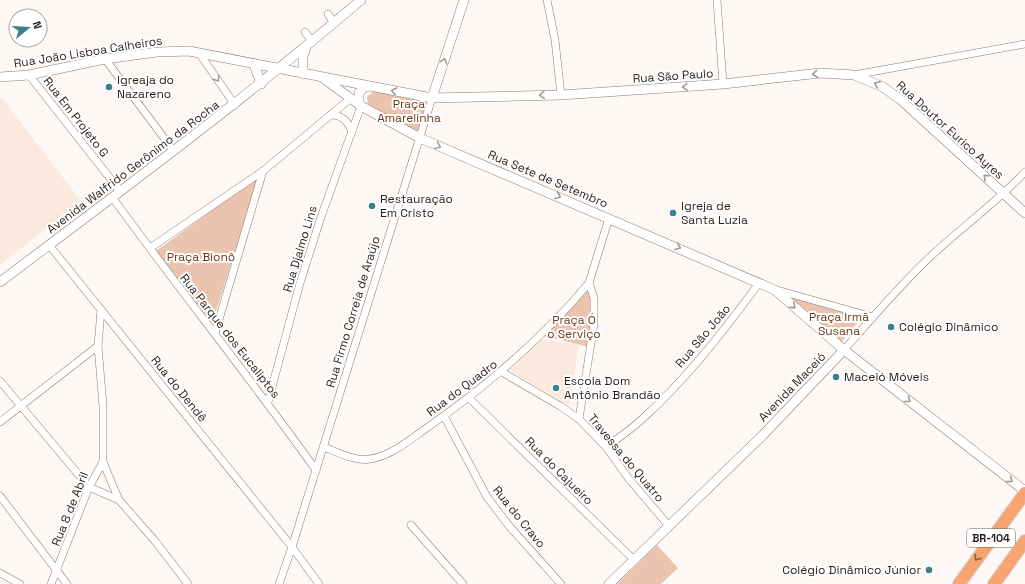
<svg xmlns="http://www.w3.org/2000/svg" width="1025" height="584" viewBox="0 0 1025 584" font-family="'Space Grotesk',sans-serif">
	<rect width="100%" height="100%" fill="#fdf8f5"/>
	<g fill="#fce9de">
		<path d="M2,98L81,201L0,265V100Z"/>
		<path d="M540,339L579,345L569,406L509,370Z"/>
	</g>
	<g fill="#eac4af">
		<path d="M375,90L429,100L419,133L368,104L367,97Z"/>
		<path d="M259,176L212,324L156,251Z"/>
		<path d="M588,287L592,300L589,347L544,336Z"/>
		<path d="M784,294L862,317L841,342Z"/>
		<path d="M657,545L678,568L661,584H617Z"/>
	</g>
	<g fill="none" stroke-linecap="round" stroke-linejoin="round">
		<defs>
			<g id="minor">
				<path d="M547,0L555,40L561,95"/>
				<path d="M717,0L723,84"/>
				<path d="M328,14L334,23"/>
				<path d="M305,32L313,42"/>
				<path d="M199,53L235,105"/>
				<path d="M105,59L173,150"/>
				<path d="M29,75L120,191"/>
				<path d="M854,75L1025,44"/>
				<path d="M331,115C343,115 348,122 352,132"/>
				<path d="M112,197C179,289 250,378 316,470"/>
				<path d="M49,245L292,547L319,584"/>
				<path d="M150,248L263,171L351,98"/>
				<path d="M777,290L873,317"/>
				<path d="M215,333L263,171"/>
				<path d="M844,350C872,318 900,285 931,256C962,227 996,203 1025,172"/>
				<path d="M502,372L560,406L579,419L606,447L629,479L669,526"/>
				<path d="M0,381L89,487L119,500"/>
				<path d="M469,398L634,560"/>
				<path d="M268,402L300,283L321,217L361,106"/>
				<path d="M444,416L487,497L510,527L561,584"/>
				<path d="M579,419L594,324V298L589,283L609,218"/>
				<path d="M0,422L98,346L101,310"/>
				<path d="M324,447C337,452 356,462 370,459C391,456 411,439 428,427C488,385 542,339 589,283"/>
				<path d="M606,447C617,439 629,431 640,421C685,381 723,332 759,283"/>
				<path d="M103,462L119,500L155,541L188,584"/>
				<path d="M0,496L67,584"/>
				<path d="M411,525L463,584"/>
				<path d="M0,573L20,584"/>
				<path d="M51,584L89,487L103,462V406L98,346"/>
				<path d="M279,584L292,547L432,98"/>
			</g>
			<g id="tertiary">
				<path d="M254,64L261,84"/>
				<path d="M303,74V56L306,48"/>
				<path d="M0,77L29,75L105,59L157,52L189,51L432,98L561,95L723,84L820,73L854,75L883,87L901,100L1025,213"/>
				<path d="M323,78L361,106L420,138L775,290L844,350L1025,491"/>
				<path d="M432,98L464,0"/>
				<path d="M361,106L359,102V93L364,87L369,86"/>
				<path d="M0,282C122,190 245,99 361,0"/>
				<path d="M609,584L763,435L844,350"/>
			</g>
			<g id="trunk">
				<path d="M959,584L1025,493"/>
				<path d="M994,584L1025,541"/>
			</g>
		</defs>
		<use href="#minor" stroke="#8f796c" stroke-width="8"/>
		<use href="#tertiary" stroke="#8f796c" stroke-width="10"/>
		<use href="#trunk" stroke="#d8d6d6" stroke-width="14"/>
		<use href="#minor" stroke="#fff" stroke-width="7"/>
		<use href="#tertiary" stroke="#fff" stroke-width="9"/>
		<use href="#trunk" stroke="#f7a470" stroke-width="12"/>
	</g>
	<defs><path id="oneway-chevron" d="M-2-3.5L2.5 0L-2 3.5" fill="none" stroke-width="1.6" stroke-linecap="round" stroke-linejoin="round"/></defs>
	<g stroke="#9e9a98">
		<use href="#oneway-chevron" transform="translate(444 61) rotate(-72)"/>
		<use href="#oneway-chevron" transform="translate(815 74) rotate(174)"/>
		<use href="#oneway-chevron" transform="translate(217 79) rotate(56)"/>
		<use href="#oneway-chevron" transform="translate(877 84) rotate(-158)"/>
		<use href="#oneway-chevron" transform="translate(685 87) rotate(176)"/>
		<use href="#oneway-chevron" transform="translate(394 91) rotate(-169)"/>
		<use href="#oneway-chevron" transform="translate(542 95) rotate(178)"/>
		<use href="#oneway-chevron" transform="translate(438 146) rotate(23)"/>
		<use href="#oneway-chevron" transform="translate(986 177) rotate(-138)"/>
		<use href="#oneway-chevron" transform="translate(558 196) rotate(23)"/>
		<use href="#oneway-chevron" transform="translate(678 247) rotate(23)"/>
		<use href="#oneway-chevron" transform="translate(793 306) rotate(41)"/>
		<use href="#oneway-chevron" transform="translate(908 400) rotate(38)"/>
		<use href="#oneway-chevron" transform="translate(1010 480) rotate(38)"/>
	</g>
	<use stroke="#8f6144" href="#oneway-chevron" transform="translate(977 558) rotate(125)"/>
	<g fill="#3b818c" stroke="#fff" stroke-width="1.5">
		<circle cx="109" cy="87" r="4"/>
		<circle cx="372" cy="206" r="4"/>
		<circle cx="673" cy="213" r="4"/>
		<circle cx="891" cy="327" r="4"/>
		<circle cx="836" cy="377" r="4"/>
		<circle cx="556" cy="388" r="4"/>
		<circle cx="929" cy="570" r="4"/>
	</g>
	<g text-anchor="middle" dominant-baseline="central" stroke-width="4" stroke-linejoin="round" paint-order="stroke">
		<rect fill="#fff" stroke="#68625e" stroke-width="1" x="967" y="529" width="48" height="18" rx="3"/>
		<g font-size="11" font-weight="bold" fill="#271e19">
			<text x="991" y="538">BR-104</text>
		</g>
		<g font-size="12" fill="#271e19" stroke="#fff">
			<text transform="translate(88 52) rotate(-9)">Rua João Lisboa Calheiros</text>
			<text transform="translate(673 76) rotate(-4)">Rua São Paulo</text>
			<text transform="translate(76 117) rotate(52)">Rua Em Projeto G</text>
			<text transform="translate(950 130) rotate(42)">Rua Doutor Eurico Ayres</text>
			<text transform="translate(133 167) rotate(-37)">Avenida Walfrido Gerônimo da Rocha</text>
			<text transform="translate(548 179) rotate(23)">Rua Sete de Setembro</text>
			<text transform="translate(300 249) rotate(-73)">Rua Djalmo Lins</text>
			<text transform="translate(353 312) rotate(-73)">Rua Firmo Correia de Araújo</text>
			<text transform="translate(230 336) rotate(52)">Rua Parque dos Eucaliptos</text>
			<text transform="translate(703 336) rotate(-50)">Rua São João</text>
			<text transform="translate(792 387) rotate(-46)">Avenida Maceió</text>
			<text transform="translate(462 388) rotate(-37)">Rua do Quadro</text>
			<text transform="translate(179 389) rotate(51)">Rua do Dendê</text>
			<text transform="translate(626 458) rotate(50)">Travessa do Quatro</text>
			<text transform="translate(559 471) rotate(45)">Rua do Cajueiro</text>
			<text transform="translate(70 509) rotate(-68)">Rua 8 de Abril</text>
			<text transform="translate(519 517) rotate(51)">Rua do Cravo</text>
		</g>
		<g font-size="12" fill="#271e19" stroke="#fff" text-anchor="start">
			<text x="117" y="80">Igreaja do<tspan x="117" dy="14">Nazareno</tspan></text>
			<text x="380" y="199">Restauração<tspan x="380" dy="14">Em Cristo</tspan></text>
			<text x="681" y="206">Igreja de<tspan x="681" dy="14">Santa Luzia</tspan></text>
			<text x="899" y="327">Colégio Dinâmico</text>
			<text x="844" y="377">Maceió Móveis</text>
			<text x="564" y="381">Escola Dom<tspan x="564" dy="14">Antônio Brandão</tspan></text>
			<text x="921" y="570" text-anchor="end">Colégio Dinâmico Júnior</text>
		</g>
		<g font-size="12" fill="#6d3a17" stroke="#fff">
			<text x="409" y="104">Praça<tspan x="409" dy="14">Amarelinha</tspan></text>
			<text x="201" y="257">Praça Bionô</text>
			<text x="839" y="317">Praça Irmã<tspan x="839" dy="14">Susana</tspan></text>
			<text x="574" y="320">Praça Ó<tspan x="574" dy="14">o Serviço</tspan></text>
		</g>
	</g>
	<g transform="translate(28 28) rotate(72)"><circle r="19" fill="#ffffff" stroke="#a9a5a3"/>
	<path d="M0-3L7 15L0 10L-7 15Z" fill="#3b818c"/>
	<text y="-6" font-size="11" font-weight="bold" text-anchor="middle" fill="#271e19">N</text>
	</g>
</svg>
